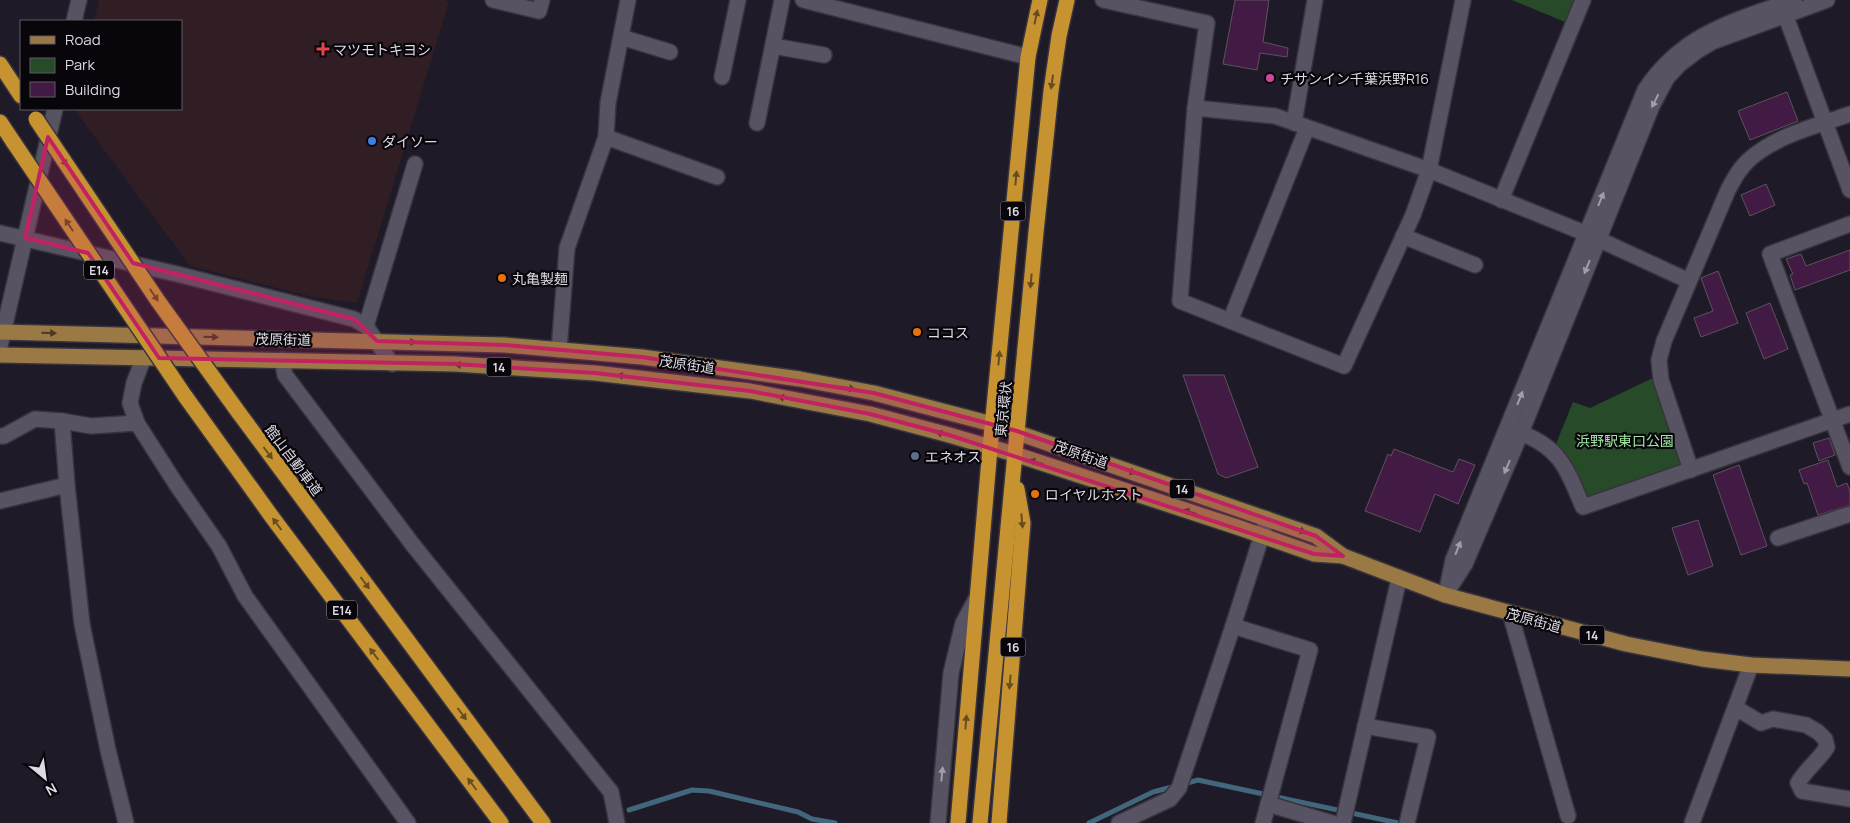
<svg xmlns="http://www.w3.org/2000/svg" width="1850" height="823" viewBox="0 0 1850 823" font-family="Manrope,'Noto Sans JP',sans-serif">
	<rect width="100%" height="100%" fill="#1e1a27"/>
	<path fill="#301e24" d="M99,0H445L449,2L357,303L313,297L190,266L74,109H181V21H94Z"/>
	<g fill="#274b29">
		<path d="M1512,0H1574L1565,22Z"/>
		<path d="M1655,377L1684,467L1586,501C1578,480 1572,460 1556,444L1573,402L1590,408Z"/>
	</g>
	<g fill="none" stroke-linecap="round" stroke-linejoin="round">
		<g stroke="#42667b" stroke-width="5">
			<path d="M1184,784L1198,780L1398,823"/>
			<path d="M629,810L692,790L709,791L798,812L812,819L835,823"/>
			<path d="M1089,823L1153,792L1176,786"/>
		</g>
	</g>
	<g fill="#421b44" stroke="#5d525e">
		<path d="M1235,0H1269L1263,42L1288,48L1287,57L1260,53L1257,70L1223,64Z"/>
		<path d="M1787,92L1798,121L1750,140L1738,111Z"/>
		<path d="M1766,184L1775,205L1750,216L1741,195Z"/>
		<path d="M1850,250V270L1795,290L1790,275L1793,274L1786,259L1801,254L1806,266Z"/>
		<path d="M1718,271L1738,323L1701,337L1694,318L1713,311L1701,278Z"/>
		<path d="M1770,303L1788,349L1764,359L1746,313Z"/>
		<path d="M1183,375H1224L1258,467L1226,478L1218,474Z"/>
		<path d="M1829,438L1835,455L1819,461L1813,443Z"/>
		<path d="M1394,449L1453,472L1459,459L1475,465L1458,504L1435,494L1420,532L1365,511L1388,454L1391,456Z"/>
		<path d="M1828,460L1837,487L1847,483L1850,492V505L1818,515L1807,483L1804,484L1799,470Z"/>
		<path d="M1739,465L1767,546L1741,555L1713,475Z"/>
		<path d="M1698,520L1713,566L1688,575L1672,528Z"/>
	</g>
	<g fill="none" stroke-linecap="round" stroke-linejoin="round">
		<defs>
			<g id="minor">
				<path d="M493,0L539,11L542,0"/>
				<path d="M628,0L608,103L606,137L717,177"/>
				<path d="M803,0L1028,57"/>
				<path d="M1103,0L1207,23L1195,108L1180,301L1344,366L1413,215L1429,170L1463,0"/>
				<path d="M1782,6L1850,190"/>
				<path d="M74,21L79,0"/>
				<path d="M621,37L670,52"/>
				<path d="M773,46L824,55"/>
				<path d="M722,77L738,0"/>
				<path d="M1195,108L1275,116L1429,170L1587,234L1689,281"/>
				<path d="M757,123L782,0"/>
				<path d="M1294,123L1315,0"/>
				<path d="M1501,200L1583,0"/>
				<path d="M1850,224L1770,254L1850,467"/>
				<path d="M0,233L177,274L354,319L366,326L392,364"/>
				<path d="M1403,236L1475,265"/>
				<path d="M1230,321L1307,128"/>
				<path d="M366,326L415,164"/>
				<path d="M0,346L55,109"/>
				<path d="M559,350L567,248L606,137"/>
				<path d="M144,357L134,383L130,403L137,423L176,484L219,546L245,596L408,823"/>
				<path d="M282,360L285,375L413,545L611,792L617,823"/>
				<path d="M62,421L67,485L82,624L108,750L126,823"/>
				<path d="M1521,433C1562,449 1567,470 1583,507L1850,414"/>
				<path d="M0,436H4L35,419L62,421L91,426L137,423"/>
				<path d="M1691,470L1661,380L1659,360L1664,341L1728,190C1734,179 1740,167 1751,158C1778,135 1816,126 1850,114"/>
				<path d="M0,501L67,485"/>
				<path d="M1778,538L1850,514"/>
				<path d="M1448,584L1453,560L1645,90C1682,34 1733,21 1794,0"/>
				<path d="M1445,595L1465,564L1521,433L1652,106L1667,78L1680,64L1697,51L1712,42L1827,0"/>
				<path d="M1510,613L1568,816"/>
				<path d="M1233,626L1310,650L1263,823"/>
				<path d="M1736,708L1761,723L1773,719L1806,725L1818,732L1825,739L1827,747C1819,760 1806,769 1798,783L1802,791L1850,799"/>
				<path d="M1365,726L1428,737L1407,823"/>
				<path d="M1268,804L1332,823"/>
				<path d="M938,823L951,673L963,623L976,599"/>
				<path d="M1119,823L1170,799L1179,788L1233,626L1267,519"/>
				<path d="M1343,823L1399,579"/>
				<path d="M1692,823L1751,665"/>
			</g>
			<g id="major">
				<path d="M0,332L505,345L642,357L800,379L874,393L992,424L1316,536L1343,556L1445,595L1626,644L1702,659L1751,665L1850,669"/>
				<path d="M0,355L455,364L595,373L750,391L870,414L949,435L1014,454L1237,527L1314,554L1343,556"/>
			</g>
			<g id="highway">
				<path d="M0,64L21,96"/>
				<path d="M0,122L14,143"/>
				<path d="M185,396L272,517L501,823"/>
				<path d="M239,413L543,823"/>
				<path d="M958,823L990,448L1028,57L1040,0"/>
				<path d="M980,823L1036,232L1051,91L1059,36L1067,0"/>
				<path d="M999,823L1023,523L1017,489"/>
			</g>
		</defs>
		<use href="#minor" stroke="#37343e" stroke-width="18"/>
		<use href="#major" stroke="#37343e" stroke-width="18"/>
		<use href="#highway" stroke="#37343e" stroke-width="18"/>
		<use href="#minor" stroke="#585362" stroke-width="15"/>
		<use href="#major" stroke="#9b7945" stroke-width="15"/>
		<use href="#highway" stroke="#c79331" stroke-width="15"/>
		<defs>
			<g id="highway-bridge">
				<path d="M36,119L158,301L239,413"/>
				<path d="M14,143L185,396"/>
			</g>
		</defs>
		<use href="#highway-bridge" stroke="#37343e" stroke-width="18" stroke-linecap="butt"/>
		<use href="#highway-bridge" stroke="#c79331" stroke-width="15"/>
	</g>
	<defs><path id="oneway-solid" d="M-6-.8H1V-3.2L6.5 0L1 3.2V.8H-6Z" transform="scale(1.25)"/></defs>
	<g fill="#684c1e">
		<use href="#oneway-solid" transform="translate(1036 17) rotate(-78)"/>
		<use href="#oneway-solid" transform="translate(1052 82) rotate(98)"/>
		<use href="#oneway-solid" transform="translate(63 160) rotate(56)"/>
		<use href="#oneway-solid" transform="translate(1016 178) rotate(-85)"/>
		<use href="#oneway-solid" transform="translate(69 225) rotate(-124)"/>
		<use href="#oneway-solid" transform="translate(1031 281) rotate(95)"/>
		<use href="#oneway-solid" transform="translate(154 295) rotate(56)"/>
		<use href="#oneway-solid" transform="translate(999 358) rotate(-85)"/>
		<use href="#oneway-solid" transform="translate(268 453) rotate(53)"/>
		<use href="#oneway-solid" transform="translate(1022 521) rotate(85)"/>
		<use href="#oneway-solid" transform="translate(277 524) rotate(-127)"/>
		<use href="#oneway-solid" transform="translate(365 583) rotate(53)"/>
		<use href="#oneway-solid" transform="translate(374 654) rotate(-127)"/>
		<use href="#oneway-solid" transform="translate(1010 682) rotate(95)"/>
		<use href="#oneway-solid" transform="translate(462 714) rotate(53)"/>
		<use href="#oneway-solid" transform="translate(966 722) rotate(-85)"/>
		<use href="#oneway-solid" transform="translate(472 784) rotate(-127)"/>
	</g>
	<g fill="#a19da9">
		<use href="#oneway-solid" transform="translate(1655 101) rotate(117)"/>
		<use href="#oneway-solid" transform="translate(1601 199) rotate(-68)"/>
		<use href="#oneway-solid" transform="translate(1587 267) rotate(112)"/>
		<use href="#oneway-solid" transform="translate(1520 398) rotate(-68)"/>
		<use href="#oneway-solid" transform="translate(1507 467) rotate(113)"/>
		<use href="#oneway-solid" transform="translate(1458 548) rotate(-68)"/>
		<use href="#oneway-solid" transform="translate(942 774) rotate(-85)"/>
	</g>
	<g fill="#4a3a25">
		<use href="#oneway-solid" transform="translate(49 333) rotate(1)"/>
		<use href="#oneway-solid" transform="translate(211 337) rotate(1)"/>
		<use href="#oneway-solid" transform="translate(409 342) rotate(1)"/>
		<use href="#oneway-solid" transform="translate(462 365) rotate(-177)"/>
		<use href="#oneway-solid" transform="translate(624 376) rotate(-173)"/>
		<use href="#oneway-solid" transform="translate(848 388) rotate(10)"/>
		<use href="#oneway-solid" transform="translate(785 398) rotate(-169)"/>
		<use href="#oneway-solid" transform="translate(943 434) rotate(-165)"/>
		<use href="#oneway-solid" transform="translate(1036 462) rotate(-162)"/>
		<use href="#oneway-solid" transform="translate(1129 471) rotate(19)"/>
		<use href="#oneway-solid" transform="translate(1190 512) rotate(-162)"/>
		<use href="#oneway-solid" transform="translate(1299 530) rotate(19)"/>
	</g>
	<path fill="#c32262" fill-opacity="0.2" stroke="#c32262" stroke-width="4" stroke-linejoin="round" d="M48,137L133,263L354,319L377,341L505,345L642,357L874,393L1017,431L1316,536L1343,556L1314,554L949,435L870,414L750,391L595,373L455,364L159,358L88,253L25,238Z"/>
	<path fill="#e0444e" stroke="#08060b" stroke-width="2" d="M320.5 41.5h5v5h5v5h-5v5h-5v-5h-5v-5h5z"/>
	<circle fill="#d1479c" stroke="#08060b" stroke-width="2" cx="1270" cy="78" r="5"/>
	<circle fill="#3f7fe0" stroke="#08060b" stroke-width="2" cx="372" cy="141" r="5"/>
	<g fill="#e8710a" stroke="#08060b" stroke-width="2">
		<circle cx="502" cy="278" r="5"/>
		<circle cx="917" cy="332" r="5"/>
		<circle cx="1035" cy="494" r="5"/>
	</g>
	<circle fill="#5c6f8a" stroke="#08060b" stroke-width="2" cx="915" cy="456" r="5"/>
	<g text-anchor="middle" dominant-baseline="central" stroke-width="4.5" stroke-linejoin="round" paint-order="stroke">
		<g fill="#08060b" stroke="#9d9aa2" stroke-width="1">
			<rect x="1000.5" y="201.5" width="25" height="19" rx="4"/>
			<rect x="84" y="260.5" width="30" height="19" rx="4"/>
			<rect x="486.5" y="357.5" width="25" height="19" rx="4"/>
			<rect x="1169.5" y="479.5" width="25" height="19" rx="4"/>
			<rect x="327" y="600.5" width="30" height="19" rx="4"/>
			<rect x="1579.5" y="625.5" width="25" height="19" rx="4"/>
			<rect x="1000.5" y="637.5" width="25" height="19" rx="4"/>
		</g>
		<g font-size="12" font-weight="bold" fill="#dddae3">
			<text x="1013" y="211">16</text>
			<text x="99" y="270">E14</text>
			<text x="499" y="367">14</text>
			<text x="1182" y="489">14</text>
			<text x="342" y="610">E14</text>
			<text x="1592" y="635">14</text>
			<text x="1013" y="647">16</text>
		</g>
		<g font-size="14" fill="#dddae3" stroke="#08060b" text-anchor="start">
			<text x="333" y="49">マツモトキヨシ</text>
			<text x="1280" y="78">チサンイン千葉浜野R16</text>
			<text x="382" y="141">ダイソー</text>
			<text x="512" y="278">丸亀製麺</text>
			<text x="927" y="332">ココス</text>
			<text x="925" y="456">エネオス</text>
			<text x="1045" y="494">ロイヤルホスト</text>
		</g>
		<g font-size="14" fill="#dddae3" stroke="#08060b">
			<text transform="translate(283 339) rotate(1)">茂原街道</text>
			<text transform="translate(687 364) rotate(8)">茂原街道</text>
			<text transform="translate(1003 409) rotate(-84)">東京環状</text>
			<text transform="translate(1081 454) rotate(19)">茂原街道</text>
			<text transform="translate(294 460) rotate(53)">館山自動車道</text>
			<text transform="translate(1534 620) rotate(15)">茂原街道</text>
		</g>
		<g font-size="14" fill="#a0e6a3" stroke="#08060b">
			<text x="1625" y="440">浜野駅東口公園</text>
		</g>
	</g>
	<rect x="20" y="20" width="162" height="90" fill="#08060b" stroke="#5d5b61"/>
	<rect x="30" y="36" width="25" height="8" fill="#9b7945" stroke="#5d5b61"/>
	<text x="65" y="45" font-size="15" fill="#dddae3">Road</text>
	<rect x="30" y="58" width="25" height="15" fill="#274b29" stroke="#5d5b61"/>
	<text x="65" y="70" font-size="15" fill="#dddae3">Park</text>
	<rect x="30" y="82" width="25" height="15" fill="#421b44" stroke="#5d5b61"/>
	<text x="65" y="95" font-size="15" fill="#dddae3">Building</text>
	<g transform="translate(45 778) rotate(151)" stroke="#08060b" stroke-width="4" paint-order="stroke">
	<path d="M0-4L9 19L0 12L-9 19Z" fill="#dddae3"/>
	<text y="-8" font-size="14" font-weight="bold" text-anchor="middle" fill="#dddae3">N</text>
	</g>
</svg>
